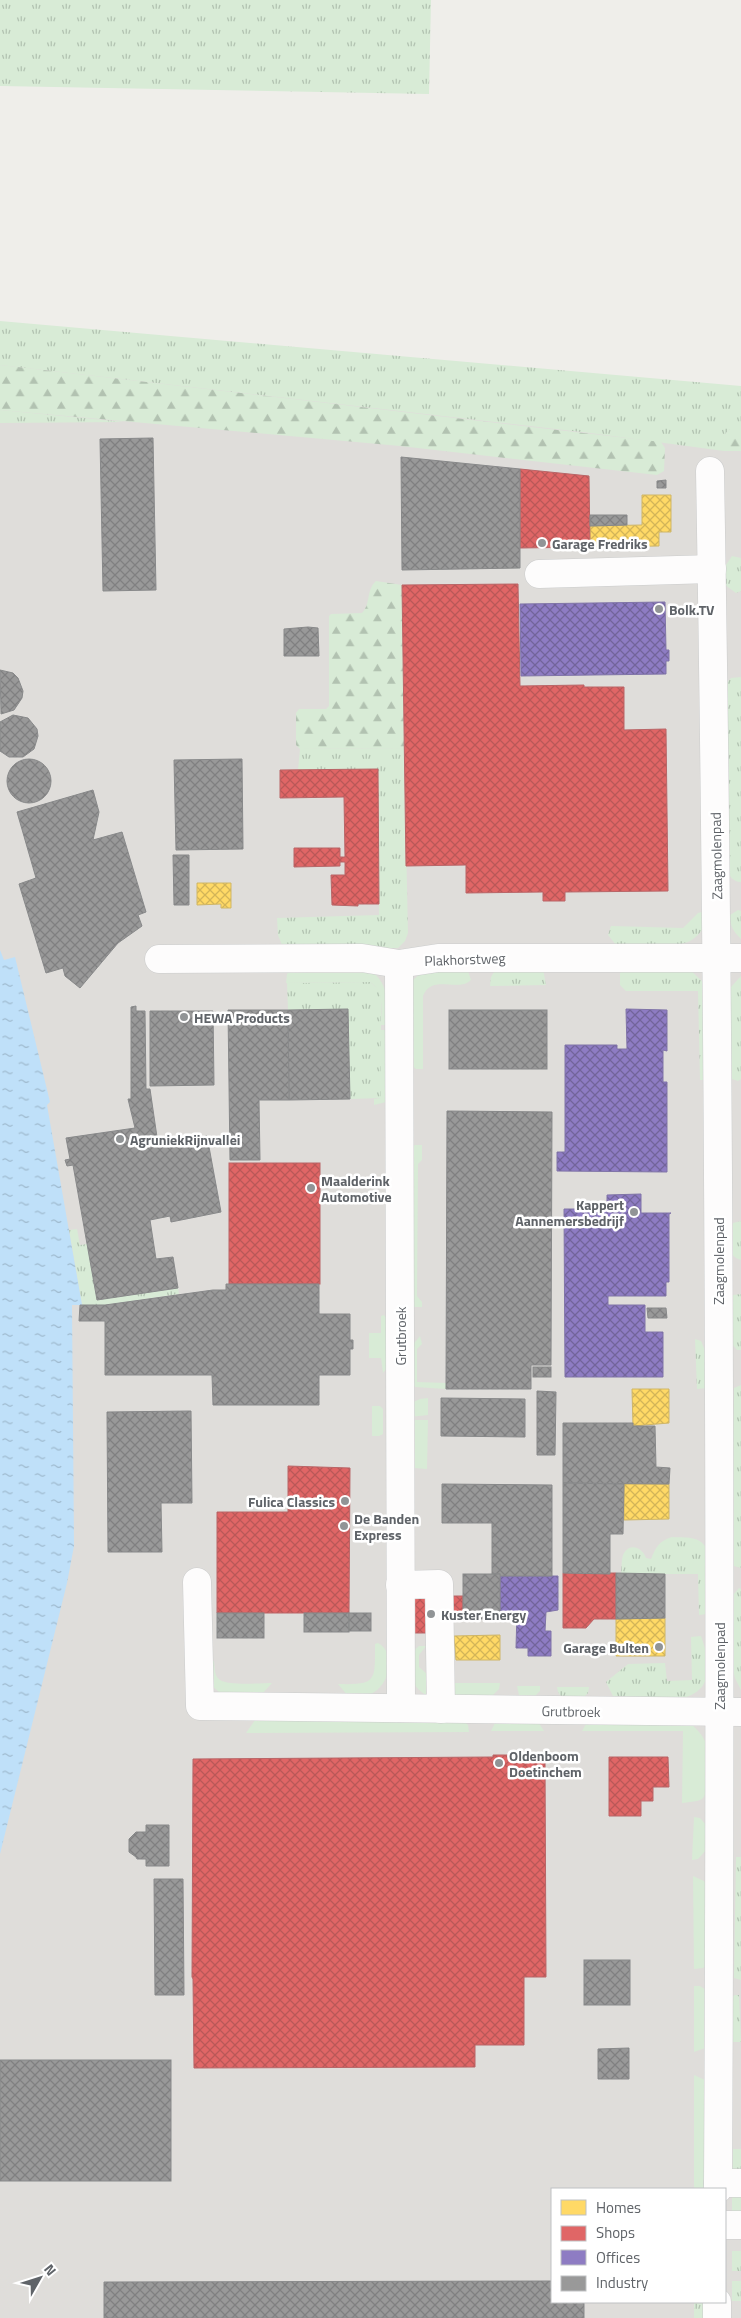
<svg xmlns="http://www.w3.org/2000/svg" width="741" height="2318" viewBox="0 0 741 2318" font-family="'Titillium Web',sans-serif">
	<defs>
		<pattern id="grass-tufts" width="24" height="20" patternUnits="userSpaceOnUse" patternTransform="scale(1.25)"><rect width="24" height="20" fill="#d8ebd6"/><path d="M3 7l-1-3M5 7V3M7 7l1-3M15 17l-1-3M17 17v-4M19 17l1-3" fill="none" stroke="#b2c2b1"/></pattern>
		<pattern id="forest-firs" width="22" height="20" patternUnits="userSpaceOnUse" patternTransform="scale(1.25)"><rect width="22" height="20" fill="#d8ebd6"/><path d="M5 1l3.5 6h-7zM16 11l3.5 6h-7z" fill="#b2c2b1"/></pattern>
		<pattern id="water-ripples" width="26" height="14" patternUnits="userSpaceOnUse" patternTransform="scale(1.25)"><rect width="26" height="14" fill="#bfe0f9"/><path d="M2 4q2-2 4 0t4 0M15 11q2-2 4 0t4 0" fill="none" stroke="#9eb9cd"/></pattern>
		<pattern id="homes-cross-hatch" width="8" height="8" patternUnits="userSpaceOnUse" patternTransform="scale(1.25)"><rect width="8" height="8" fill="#ffd966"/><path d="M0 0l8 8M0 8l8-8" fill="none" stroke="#d2b458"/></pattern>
		<pattern id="shops-cross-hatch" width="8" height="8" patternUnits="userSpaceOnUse" patternTransform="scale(1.25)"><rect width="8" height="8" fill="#e06666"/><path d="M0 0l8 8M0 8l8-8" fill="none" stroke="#b95858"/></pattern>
		<pattern id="offices-cross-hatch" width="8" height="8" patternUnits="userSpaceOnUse" patternTransform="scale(1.25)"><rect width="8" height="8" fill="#8e7cc3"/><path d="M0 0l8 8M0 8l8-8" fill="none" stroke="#72649a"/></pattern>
		<pattern id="industry-cross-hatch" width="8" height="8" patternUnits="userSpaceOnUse" patternTransform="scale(1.25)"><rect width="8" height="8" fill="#999"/><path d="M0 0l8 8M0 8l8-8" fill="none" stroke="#808081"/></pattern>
	</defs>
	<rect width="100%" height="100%" fill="#efeeea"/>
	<path fill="#dfddda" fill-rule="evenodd" d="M0,356L741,391V2318H0ZM552,2189H725V2302H552Z"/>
	<g fill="url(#grass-tufts)">
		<path d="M0,0H431L429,94L0,86Z"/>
		<path d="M0,321L741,386V430H729L724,435V451L590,433L0,365Z"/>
		<path d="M0,410L125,422L0,423Z"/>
		<path d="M732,556L741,558V591L736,593L725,585L724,568Z"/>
		<path d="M741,677V882C733,882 730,876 727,871L725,685L731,678Z"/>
		<path d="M404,748L408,933L405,941L398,948L291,949L282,945L278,935L277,918L379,915L377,796L298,770L300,749Z"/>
		<path d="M738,910L741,911V939C733,931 730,926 730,915Z"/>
		<path d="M702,912L705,915V926C701,932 695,939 688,942C669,949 636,945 616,945L608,935L611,926L683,928L698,913Z"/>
		<path d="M687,967L704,983L707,1080H700L698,991H626L620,985V973L624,968Z"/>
		<path d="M543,969L546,985L490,986L491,977L495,970Z"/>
		<path d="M741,976V1079L738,1081L732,1079L729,1071V995L731,987Z"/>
		<path d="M370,982L378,989L381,994V1098L350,1099L348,1009L288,1010L287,983Z"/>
		<path d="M741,1221V1260C725,1256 727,1235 733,1223Z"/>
		<path d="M77,1229L80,1245L87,1244L97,1300L178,1288L179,1294L105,1305H82L69,1230Z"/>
		<path d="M741,1294V1350H737L731,1343L729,1301L733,1295Z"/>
		<path d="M695,1339L701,1341L706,1353L707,1388L697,1389Z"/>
		<path d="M741,1385V1568L734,1566L730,1561L734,1388Z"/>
		<path d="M672,1537C686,1538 699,1535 707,1549V1614L699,1615L698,1574H621C622,1567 621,1558 624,1553C631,1542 643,1549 646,1558L651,1559C656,1547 659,1541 672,1537Z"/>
		<path d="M739,1588L741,1589V1690L735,1678L733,1669V1595Z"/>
		<path d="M701,1636C728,1711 668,1700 616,1702L606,1682L628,1664L665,1663L667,1681L692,1680L691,1637Z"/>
		<path d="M557,1687H589L588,1693L583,1698H562L558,1692Z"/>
		<path d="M736,1857H741V1980L734,1978Z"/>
		<path d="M735,1995H739L741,2042H732V1997Z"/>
		<path d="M733,2149H741V2173H732Z"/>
		<path d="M732,2192H741V2220L732,2218Z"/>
		<rect x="732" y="2251" width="9" height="20"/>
		<rect x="732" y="2281" width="9" height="20"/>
		<path d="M694,2302H706L708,2318H694Z"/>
	</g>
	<g fill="url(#forest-firs)">
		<path d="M0,365L661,442L665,448L664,471L657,475L400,446L0,410Z"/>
		<path d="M729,430H741V451H724V435Z"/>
		<path d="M376,581L402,585L404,748L300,749L296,745V713L299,709H326L329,706V616L331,614L362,613C371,604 366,590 376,581Z"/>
	</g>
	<g fill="#d8ebd6">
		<path d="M291,970H370C390,984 387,1004 388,1025H381C381,1010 385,991 370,982L286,983L287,974Z"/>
		<path d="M423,971H468L471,980C458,993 432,973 423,996V1069H416L410,1064L408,992L413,980Z"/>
		<path d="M381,1030H388L386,1102L374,1105V1099L381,1098Z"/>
		<path d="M415,1145H422V1160L418,1164L417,1296L422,1302V1307H412L410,1148Z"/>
		<path d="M384,1315L389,1322V1366L383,1373L381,1358H369V1333H381V1316Z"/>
		<path d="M420,1336L422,1344L417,1349V1382L446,1383V1389L415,1387L411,1384V1347Z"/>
		<path d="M428,1398V1415L410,1417L411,1403L420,1399Z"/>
		<path d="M372,1406H380L383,1409V1434L379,1436H372Z"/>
		<path d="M415,1420H428L427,1469L414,1468L411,1466V1422Z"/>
		<path d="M378,1643C397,1653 390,1685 371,1694C363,1697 356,1697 348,1696L338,1684C377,1685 375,1681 375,1644Z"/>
		<path d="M419,1646H426L419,1655V1667L427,1674L426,1695C409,1685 410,1671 410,1654Z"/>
		<path d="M214,1661C215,1668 214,1676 220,1680C229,1686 261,1683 272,1683L262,1694L226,1698L211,1685L206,1662Z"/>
		<path d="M448,1683H500L499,1689L491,1697L451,1696Z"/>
		<path d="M517,1686H540V1691L533,1698H523L519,1695Z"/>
		<path d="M255,1720H463L468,1725L469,1732L246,1733Z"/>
		<path d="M537,1720L544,1731H491L496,1721Z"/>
		<path d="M587,1722L690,1723C698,1730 706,1738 707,1749C709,1759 710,1794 702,1799C697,1802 688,1802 682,1803L683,1731H582Z"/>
		<path d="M694,1817L700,1818L707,1826V1849L698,1859L692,1860Z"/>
		<path d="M693,1876L704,1881L708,1887V1964L703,1968L694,1969Z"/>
		<path d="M694,1986H700L706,1990L705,2048L694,2052Z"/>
		<path d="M694,2075L705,2080L707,2189H694Z"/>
	</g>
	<path fill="url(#water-ripples)" d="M0,950L4,960L15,957L50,1102L47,1105L82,1305H72L74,1546L67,1583L0,1854Z"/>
	<g fill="url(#homes-cross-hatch)" stroke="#cfb667">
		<path d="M642,495H671V532H659V546L590,547V526L642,525Z"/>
		<path d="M197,883H231V908H221V904L197,905Z"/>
		<path d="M632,1389H669V1423L633,1426Z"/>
		<path d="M624,1484H669V1519L624,1520Z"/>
		<path d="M665,1618V1656H616V1619Z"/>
		<path d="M500,1635V1660H456L454,1636Z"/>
	</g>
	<g fill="url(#shops-cross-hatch)" stroke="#b96567">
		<path d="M520,469L589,476L590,547L520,548Z"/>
		<path d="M518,584L520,686L584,685V687H624V730L666,729L668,891L565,892V901H543V892L466,893V865L406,866L402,585Z"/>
		<path d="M378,769L379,904H358V906L332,905L331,875H345V862H340V866L294,867V848H340V857H345L344,797L280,798V770Z"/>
		<rect x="229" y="1163" width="91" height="121"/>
		<path d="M288,1466L350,1468L349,1613H217V1512H288Z"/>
		<path d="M563,1573H616V1619H594L586,1628H563Z"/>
		<path d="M409,1596H463V1620H442V1633H409Z"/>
		<path d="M493,1755H543V1758H545L546,1977H524V2045H475V2067L194,2068L193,1979L192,1977L193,1759L493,1757Z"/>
		<path d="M609,1757H668L669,1787H653V1801H641V1816H609Z"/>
	</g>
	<g fill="url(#offices-cross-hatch)" stroke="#8074a8">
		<path d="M665,602L666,650H669V661H666V674L521,676L520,604Z"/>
		<path d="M626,1009L667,1010V1051L663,1050V1082H667V1172L557,1171V1152H565V1045H617V1049H627Z"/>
		<path d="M641,1194V1213H671L669,1214V1282H666V1296H608V1305H645V1332H663V1377H565L564,1209H607V1195Z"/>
		<path d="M500,1576H558V1610L546,1612L545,1631H551V1656H528V1648H516L517,1612L500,1611Z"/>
	</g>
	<g fill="url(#industry-cross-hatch)" stroke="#88898a">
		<path d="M153,438L156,590L103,591L100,439Z"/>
		<path d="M401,457L520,469V568L402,570Z"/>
		<path d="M666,480V488H657V481Z"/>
		<path d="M590,515H627V525L590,526Z"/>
		<path d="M308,627L318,628L319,656H284V629Z"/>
		<path d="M0,670L13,673L18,678L23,691L22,698L14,710L1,714Z"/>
		<path d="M13,715L28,718L37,729L38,736L34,749L23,757H9L0,751V722Z"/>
		<path d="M242,759L243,849L176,850L174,760Z"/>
		<circle cx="29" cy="781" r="22"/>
		<path d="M93,790L99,812L93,840L122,832L146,912L138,915L142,926L118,943L80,988L65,976L63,968L46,973L19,884L36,878L17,812Z"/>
		<path d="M173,855H189V905H174Z"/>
		<path d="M136,1006V1011H145L146,1089H150L158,1144L207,1136L221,1212L171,1222L170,1216L150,1220L156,1259L173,1257L178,1288L97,1300L73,1165L67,1166L65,1160L70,1159L66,1138L135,1128L128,1099H131V1007Z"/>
		<path d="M348,1009L350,1099L289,1100L288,1010Z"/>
		<path d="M228,1010H288L289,1100H259L260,1160H230Z"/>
		<rect x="449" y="1010" width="98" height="59"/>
		<path d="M150,1011H213L214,1085L150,1086Z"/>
		<path d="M447,1111L552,1112L551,1365H531V1389H446Z"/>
		<path d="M226,1284H319V1314H350V1340H353V1349H350V1375H319V1405H213L212,1375H105V1321H79L80,1305H105L213,1290H226Z"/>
		<path d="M647,1308H666L667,1318H648Z"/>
		<rect x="533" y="1367" width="18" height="10"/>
		<path d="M537,1391L556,1392L555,1455H537Z"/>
		<path d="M441,1398L525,1399V1437L441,1436Z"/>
		<path d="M191,1411L192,1503H161L162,1552H108L107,1412Z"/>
		<path d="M563,1423H633V1426H655L656,1467L670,1468L669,1484L563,1483Z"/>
		<path d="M563,1483L624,1484L623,1534H610V1574L563,1573Z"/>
		<path d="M442,1484L552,1485V1576H500V1574H492V1523H442Z"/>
		<path d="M616,1573L665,1574V1618L616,1619Z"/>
		<rect x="463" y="1574" width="37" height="45"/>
		<rect x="217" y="1613" width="47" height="25"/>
		<rect x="304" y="1613" width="45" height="19"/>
		<rect x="349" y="1613" width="22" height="18"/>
		<path d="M146,1825H169V1866H146V1859H137L136,1857L129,1852V1839L136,1832H146Z"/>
		<path d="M154,1879H183L184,1995H155Z"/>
		<rect x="584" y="1960" width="46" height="45"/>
		<path d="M629,2048V2079H598V2049Z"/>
		<rect x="0" y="2060" width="171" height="121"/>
		<path d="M552,2281V2302H584V2318H104V2282Z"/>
	</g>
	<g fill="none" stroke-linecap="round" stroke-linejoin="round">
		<defs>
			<g id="minor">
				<path d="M710,471C720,1044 721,1617 718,2189"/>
				<path d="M539,574L712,569"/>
				<path d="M159,959L362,958L399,964L438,958H741"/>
				<path d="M399,964L401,1708"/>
				<path d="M197,1582L200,1706L741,1712"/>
				<path d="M400,1585L439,1584L441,1709"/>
				<path d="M718,2183H741"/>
				<path d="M725,2225H741"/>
				<path d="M717,2318V2302"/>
			</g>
		</defs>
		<use href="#minor" stroke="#cbcccc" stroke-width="29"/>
		<use href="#minor" stroke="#fdfcfc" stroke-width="28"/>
	</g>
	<g fill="#919496" stroke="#fff" stroke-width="2">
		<circle cx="542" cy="543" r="5"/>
		<circle cx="659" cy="609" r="5"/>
		<circle cx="184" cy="1017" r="5"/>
		<circle cx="120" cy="1139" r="5"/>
		<circle cx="311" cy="1188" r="5"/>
		<circle cx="634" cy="1212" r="5"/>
		<circle cx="345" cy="1501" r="5"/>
		<circle cx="344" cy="1526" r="5"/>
		<circle cx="431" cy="1614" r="5"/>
		<circle cx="659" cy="1647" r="5"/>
		<circle cx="499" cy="1763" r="5"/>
	</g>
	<g text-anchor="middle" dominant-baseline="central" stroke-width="5" stroke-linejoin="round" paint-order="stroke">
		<g font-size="14" font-weight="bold" fill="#5f6368" stroke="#fff" text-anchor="start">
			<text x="552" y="543">Garage Fredriks</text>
			<text x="669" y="609">Bolk.TV</text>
			<text x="194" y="1017">HEWA Products</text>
			<text x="130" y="1139">AgruniekRijnvallei</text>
			<text x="321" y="1180">Maalderink<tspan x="321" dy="16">Automotive</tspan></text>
			<text x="624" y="1204" text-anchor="end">Kappert<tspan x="624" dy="16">Aannemersbedrijf</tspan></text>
			<text x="335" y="1501" text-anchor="end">Fulica Classics</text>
			<text x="354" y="1518">De Banden<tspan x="354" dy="16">Express</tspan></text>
			<text x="441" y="1614">Kuster Energy</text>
			<text x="649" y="1647" text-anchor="end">Garage Bulten</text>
			<text x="509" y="1755">Oldenboom<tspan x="509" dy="16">Doetinchem</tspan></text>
		</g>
		<g font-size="14" fill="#5f6368" stroke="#fff">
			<text transform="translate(716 856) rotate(-91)">Zaagmolenpad</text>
			<text transform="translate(465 959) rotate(-2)">Plakhorstweg</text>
			<text transform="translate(718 1261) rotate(-90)">Zaagmolenpad</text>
			<text transform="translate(400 1336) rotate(-90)">Grutbroek</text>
			<text transform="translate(719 1666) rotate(-90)">Zaagmolenpad</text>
			<text transform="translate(571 1711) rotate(1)">Grutbroek</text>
		</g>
	</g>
	<rect x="551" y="2188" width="175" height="115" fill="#ffffff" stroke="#bfc1c3"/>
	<rect x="561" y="2200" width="25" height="15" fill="#ffd966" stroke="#bfc1c3"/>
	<text x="596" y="2213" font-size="15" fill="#5f6368">Homes</text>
	<rect x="561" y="2226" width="25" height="15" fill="#e06666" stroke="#bfc1c3"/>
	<text x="596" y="2238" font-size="15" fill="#5f6368">Shops</text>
	<rect x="561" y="2250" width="25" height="15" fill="#8e7cc3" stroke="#bfc1c3"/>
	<text x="596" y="2263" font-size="15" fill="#5f6368">Offices</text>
	<rect x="561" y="2276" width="25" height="15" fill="#999999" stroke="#bfc1c3"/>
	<text x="596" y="2288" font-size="15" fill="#5f6368">Industry</text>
	<g transform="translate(40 2278) rotate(51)" stroke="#ffffff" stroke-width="4" paint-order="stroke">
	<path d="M0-4L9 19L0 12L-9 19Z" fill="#5f6368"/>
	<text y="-8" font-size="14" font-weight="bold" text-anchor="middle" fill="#5f6368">N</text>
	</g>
</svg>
